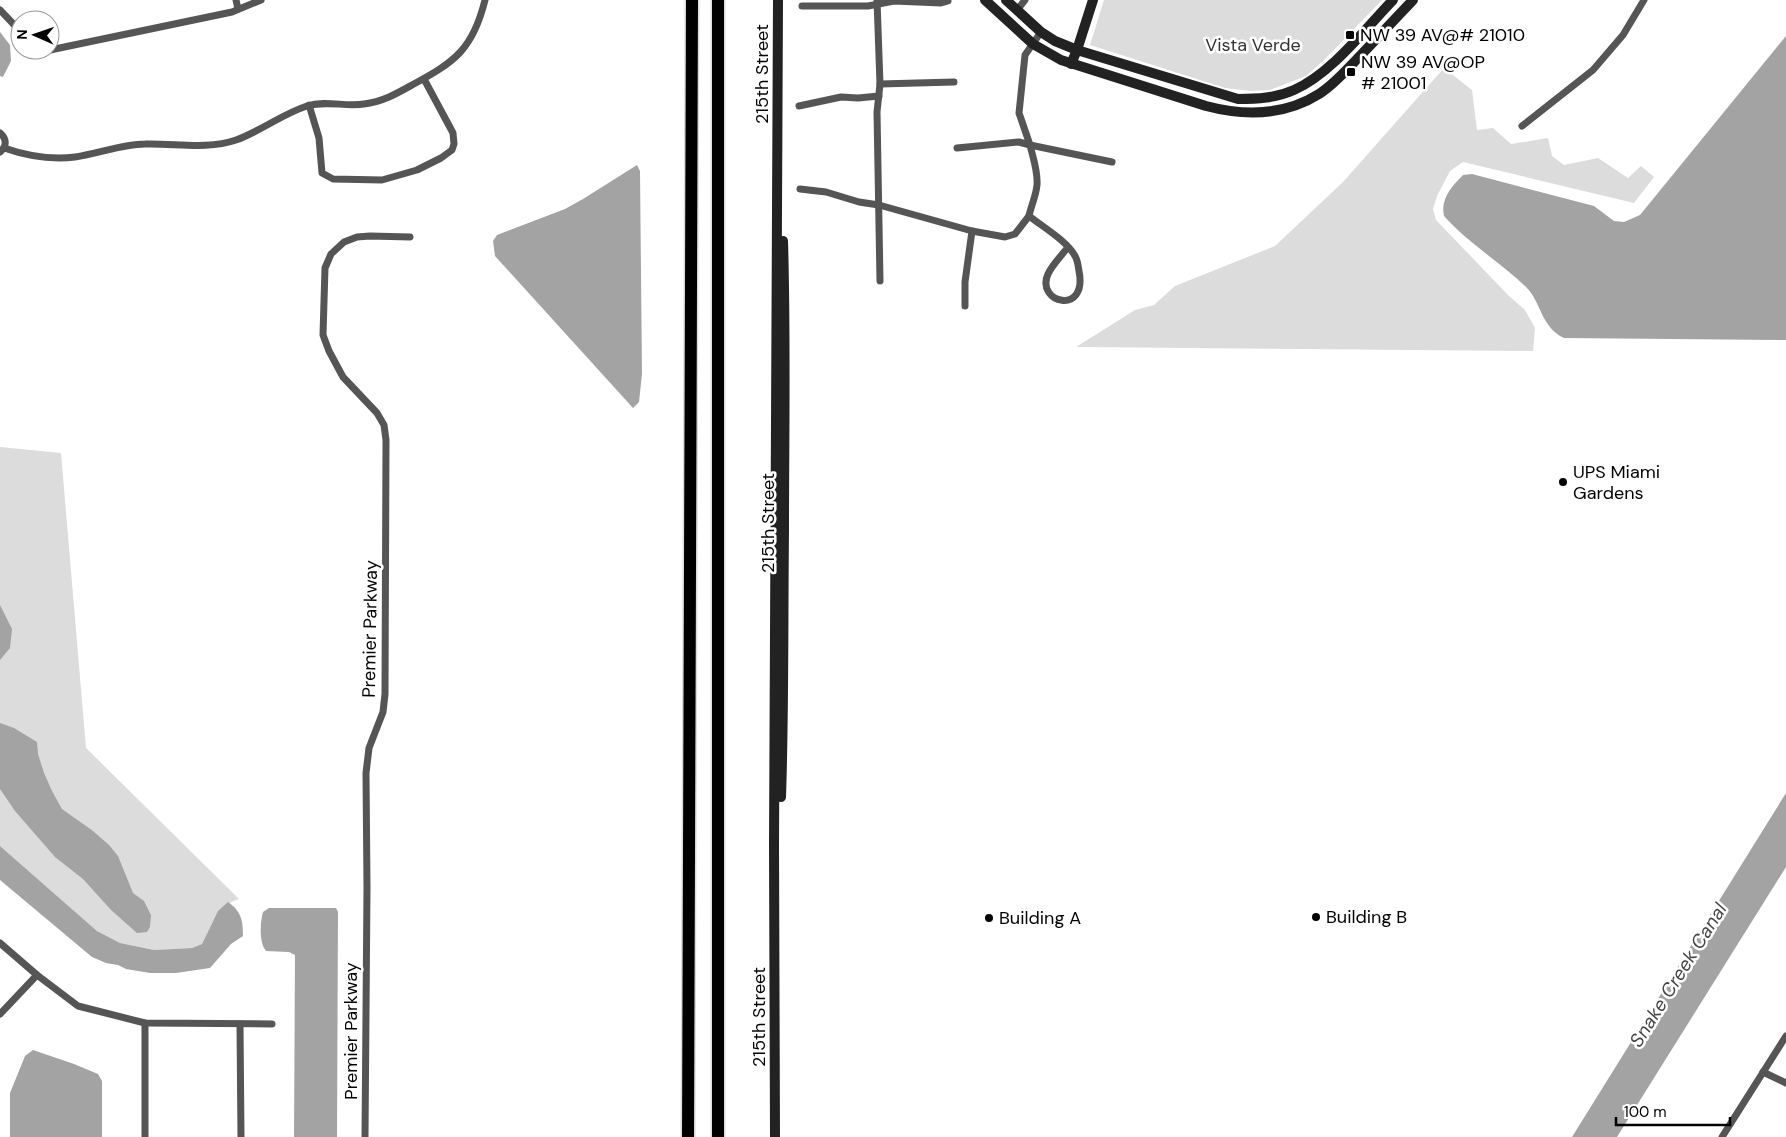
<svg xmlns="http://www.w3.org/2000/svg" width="1786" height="1137" viewBox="0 0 1786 1137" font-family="'DM Sans',sans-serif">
	<rect width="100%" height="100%" fill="#fff"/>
	<g fill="#dcdcdc">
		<path d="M1104,0H1382L1324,60L1306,76L1270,90L1251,91L1225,88L1090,45Z"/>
		<path d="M1444,68L1472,90L1477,130L1493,128L1511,144L1548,138L1552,156L1564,165L1598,158L1628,178L1641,166L1654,177L1634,203L1463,162L1450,171L1437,196L1433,209L1436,220L1509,296L1525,310L1535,328L1533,351L1076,347L1135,310L1154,305L1175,286L1275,246L1343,182Z"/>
		<path d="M0,447L61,453L86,748L239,899C215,907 213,924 202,944L192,948L154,950L120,943L97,931L0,846Z"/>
	</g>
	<g fill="#a3a3a3">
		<path d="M0,32L10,45L11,61L3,77L0,76Z"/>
		<path d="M1786,36V340L1564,338C1540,326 1542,303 1526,287C1500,262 1468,243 1444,216C1440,199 1452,186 1463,175L1472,174L1594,206L1614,221L1624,222L1640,215Z"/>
		<path d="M637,165L640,171L642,374L639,402L633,408L495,256L493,241L497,235L565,209L583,199Z"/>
		<path d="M0,605L12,629L10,648L0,660Z"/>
		<path d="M0,723L14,728L37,742L38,754L44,773L52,791L62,809L93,831L109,845L118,856L133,893L144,901L151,915L150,927L147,932L137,933L111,910L83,879L55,857L15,811L0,789Z"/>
		<path d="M1786,793V867L1617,1137H1572Z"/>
		<path d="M0,846L97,931L120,943L154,950L192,948L202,944L218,911L228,902C241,911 243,920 243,936L231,944L210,968L176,973H150L126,969L118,965L106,963L92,957L0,880Z"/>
		<path d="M269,908H336L338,912L337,1137H294L295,955L289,952L266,951C259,943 260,923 263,912Z"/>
		<path d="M33,1050L74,1064L98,1074L102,1081V1137H10V1093L25,1056Z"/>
	</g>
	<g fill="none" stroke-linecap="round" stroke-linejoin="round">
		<defs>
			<g id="highway">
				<path d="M718,0V1137"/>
				<path d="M688,1137L692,0"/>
			</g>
		</defs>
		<use href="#highway" stroke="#dbdbdb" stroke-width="15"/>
		<g stroke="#555" stroke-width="7">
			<path d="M236,0L238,9"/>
			<path d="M877,0L880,84L877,112L880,281"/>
			<path d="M802,6H868L894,1L941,3L948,1"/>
			<path d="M0,10L20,31"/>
			<path d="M1017,10L1025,0"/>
			<path d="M1041,32L1025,55L1019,113L1030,145L1112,162"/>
			<path d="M50,50L232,12L261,0"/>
			<path d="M880,84L954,82"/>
			<path d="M309,105L319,138L322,173L333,179L382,180L417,170L441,158L452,150L454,144L453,133L424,79"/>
			<path d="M799,106L841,97L858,98L879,96"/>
			<path d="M1522,126L1593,70L1623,35L1644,0"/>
			<path d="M0,133C7,139 7,146 0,152"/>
			<path d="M4,148C27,156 50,160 75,157C98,154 122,144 145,144C175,143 207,150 236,140C261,131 282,114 307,106C326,100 345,107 364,104C382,102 396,94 412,85C455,62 473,49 485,0"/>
			<path d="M957,148L1019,142L1030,145C1033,158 1038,171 1037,185C1036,196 1031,206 1029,216C1043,227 1067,241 1075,256C1078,261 1078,266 1079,271C1088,316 1035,303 1048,274C1052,265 1062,255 1068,247"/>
			<path d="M800,189L826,192L859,202L879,205L972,231L1005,237L1015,234L1029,216"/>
			<path d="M965,306V282L972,231"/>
			<path d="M0,943L37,975L78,1006L145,1023L272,1024"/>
			<path d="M0,1014L37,975"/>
			<path d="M240,1024L241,1137"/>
			<path d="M1763,1072L1786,1083"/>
			<path d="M145,1137V1023"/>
			<path d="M365,1137L367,888L366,773L369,748L383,712L385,694L386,440L384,425L377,413L343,377L329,351L323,335L325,268L331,254L344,242L357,237L370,236L410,237"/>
			<path d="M1722,1137L1786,1036"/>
		</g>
		<g stroke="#222" stroke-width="10">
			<path d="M985,0L1033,44L1061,60L1206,106C1244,116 1284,116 1319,94C1335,84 1348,68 1361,55C1378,37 1396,18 1413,0"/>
			<path d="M1006,0L1041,32L1055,41L1077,50L1238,99C1257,99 1276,98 1294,90C1331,74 1365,29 1393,0"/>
			<path d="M1071,64L1077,50L1093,0"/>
			<path d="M781,797C784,709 783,620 784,532C784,435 786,338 783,241"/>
			<path d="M775,1137L774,845L778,0"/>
		</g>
		<use href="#highway" stroke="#000" stroke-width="12"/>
	</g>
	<g fill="#000" stroke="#fff" stroke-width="2">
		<rect x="1345" y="30" width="10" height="10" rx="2.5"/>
		<rect x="1346" y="67" width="10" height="10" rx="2.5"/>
		<circle cx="1563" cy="482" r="5"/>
		<circle cx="1316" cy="917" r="5"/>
		<circle cx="989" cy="918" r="5"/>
	</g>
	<g text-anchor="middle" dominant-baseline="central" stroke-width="5" stroke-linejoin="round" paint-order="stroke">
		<g font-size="18" fill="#000" stroke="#fff" text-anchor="start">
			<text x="1360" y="35">NW 39 AV@# 21010</text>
			<text x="1361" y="62">NW 39 AV@OP<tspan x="1361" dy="21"># 21001</tspan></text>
			<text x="1573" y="472">UPS Miami<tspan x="1573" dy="21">Gardens</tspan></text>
			<text x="1326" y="917">Building B</text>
			<text x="999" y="918">Building A</text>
		</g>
		<g font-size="18" fill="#333" stroke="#fff">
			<text x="1253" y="45">Vista Verde</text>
		</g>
		<g font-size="18" fill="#000" stroke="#fff">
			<text transform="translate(762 74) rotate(-90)">215th Street</text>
			<text transform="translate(768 523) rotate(-90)">215th Street</text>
			<text transform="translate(370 629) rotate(-89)">Premier Parkway</text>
			<text transform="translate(759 1017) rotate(-90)">215th Street</text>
			<text transform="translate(351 1031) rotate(-90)">Premier Parkway</text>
		</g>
		<g font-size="19" font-style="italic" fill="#444" stroke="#fff">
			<text transform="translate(1678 975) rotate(-58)">Snake Creek Canal</text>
		</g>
	</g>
	<g transform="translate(35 35) rotate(272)"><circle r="24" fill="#ffffff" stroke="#999999"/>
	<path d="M0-4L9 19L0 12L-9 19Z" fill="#000000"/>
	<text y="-8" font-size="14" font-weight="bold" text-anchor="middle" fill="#000000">N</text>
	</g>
	<path d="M1616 1117v8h114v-8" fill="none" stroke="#000000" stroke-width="2.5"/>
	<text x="1624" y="1117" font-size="15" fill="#000000" stroke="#ffffff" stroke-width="4" paint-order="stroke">100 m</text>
</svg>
